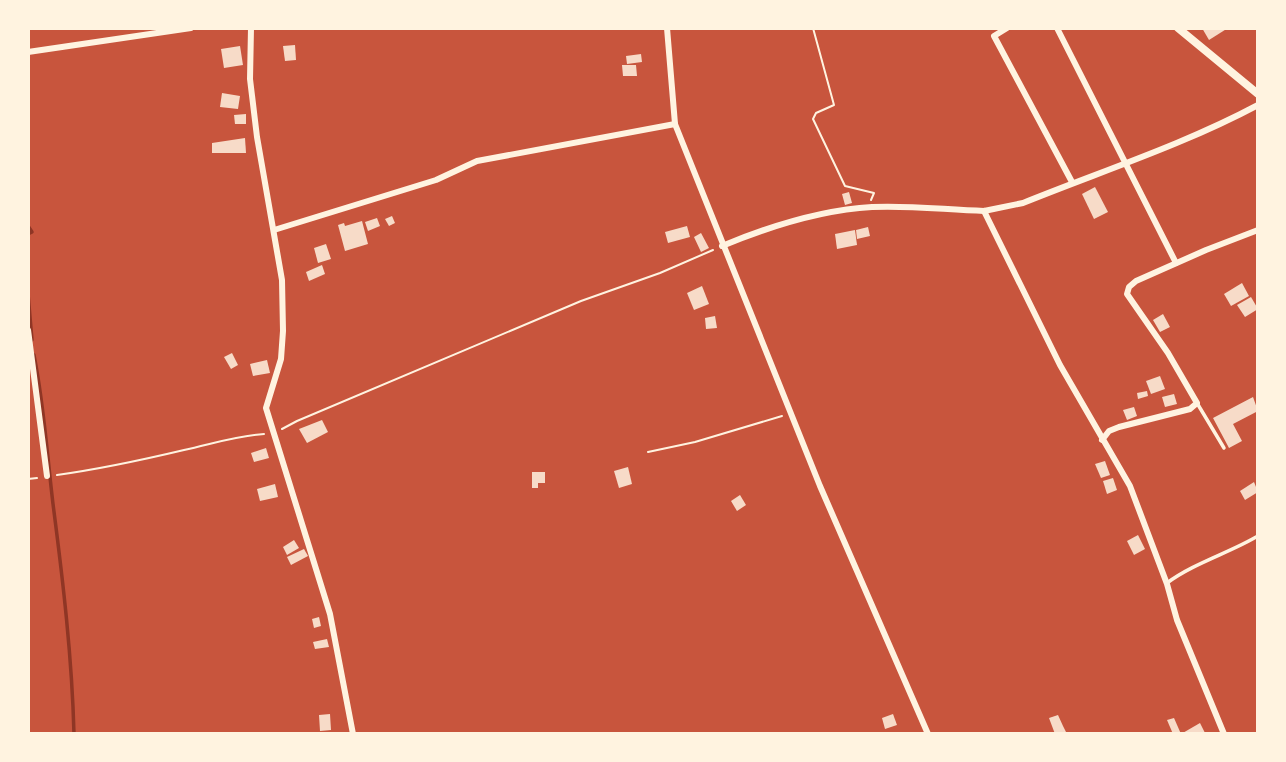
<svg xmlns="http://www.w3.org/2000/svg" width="1286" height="762" viewBox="0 0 1286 762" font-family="Ubuntu,sans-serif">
	<rect width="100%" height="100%" fill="#c8553d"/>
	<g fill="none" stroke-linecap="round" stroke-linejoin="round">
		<g stroke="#8f3625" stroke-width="3.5">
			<path d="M28,226L32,232L28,234"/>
			<path d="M28,294L32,340"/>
			<path d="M34,355C44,404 47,454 53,504C63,581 72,657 74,734"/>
		</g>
	</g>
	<g fill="#f7dbc8">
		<path d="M1202,28H1228L1209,40Z"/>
		<path d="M295,45L296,60L285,61L283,46Z"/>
		<path d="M240,46L243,65L224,68L221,49Z"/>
		<path d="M641,54L642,62L627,64L626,56Z"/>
		<path d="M622,65H636L637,76H623Z"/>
		<path d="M222,93L240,96L238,109L220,107Z"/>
		<path d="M246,114V124H235L234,115Z"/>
		<path d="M245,138L246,153H212V143Z"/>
		<path d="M1095,187L1108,212L1094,219L1082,194Z"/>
		<path d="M849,192L852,203L845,205L842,194Z"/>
		<path d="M392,216L395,223L389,226L385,219Z"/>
		<path d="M377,218L380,226L368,231L365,222Z"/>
		<path d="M362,221L368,244L345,251L338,225L344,223L345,226Z"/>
		<path d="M687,226L690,237L668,243L665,232Z"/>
		<path d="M868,227L870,236L857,239L856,230Z"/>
		<path d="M855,230L857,245L837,249L835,234Z"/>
		<path d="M701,233L709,248L701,252L694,237Z"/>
		<path d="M326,244L331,259L318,263L314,248Z"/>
		<path d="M322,265L325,274L309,281L306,272Z"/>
		<path d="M1242,283L1249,296L1231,306L1224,294Z"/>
		<path d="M702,286L709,304L694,310L687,293Z"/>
		<path d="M1251,297L1258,309L1245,317L1237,305Z"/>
		<path d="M1163,314L1170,327L1160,332L1153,320Z"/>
		<path d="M715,316L717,328L706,329L705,318Z"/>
		<path d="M232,353L238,365L231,369L224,357Z"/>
		<path d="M267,360L270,373L253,376L250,364Z"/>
		<path d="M1160,376L1165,389L1151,394L1146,381Z"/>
		<path d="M1147,391L1148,396L1138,399L1137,393Z"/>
		<path d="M1174,394L1177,404L1165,407L1162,397Z"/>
		<path d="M1253,397L1258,411L1233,424L1242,441L1229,448L1213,418Z"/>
		<path d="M1134,407L1137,416L1127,420L1123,410Z"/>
		<path d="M322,420L328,432L307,443L299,429Z"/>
		<path d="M266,448L269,458L254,462L251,453Z"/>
		<path d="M1105,461L1110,475L1101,478L1095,464Z"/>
		<path d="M628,467L632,484L619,488L614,471Z"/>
		<path d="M532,472H545V483H538V488H532Z"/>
		<path d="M1113,478L1117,490L1107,494L1103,481Z"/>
		<path d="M1254,482L1258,492L1245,500L1240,491Z"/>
		<path d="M275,484L278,497L260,501L257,489Z"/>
		<path d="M740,495L746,505L737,511L731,501Z"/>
		<path d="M1138,535L1145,549L1134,555L1127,541Z"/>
		<path d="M294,540L299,548L287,555L283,547Z"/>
		<path d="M304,549L308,556L291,565L287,557Z"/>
		<path d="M319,617L321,626L314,628L312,619Z"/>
		<path d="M327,639L329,647L315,649L313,642Z"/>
		<path d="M330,714L331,730L320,731L319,715Z"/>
		<path d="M893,714L897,725L885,729L882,718Z"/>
		<path d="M1058,715L1063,726L1067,734H1055L1049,718Z"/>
		<path d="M1174,718L1181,734H1173L1167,720Z"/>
		<path d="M1200,723L1205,733L1203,734H1181Z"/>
	</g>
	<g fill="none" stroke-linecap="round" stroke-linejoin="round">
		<g stroke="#fff3e0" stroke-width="2">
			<path d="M813,28L834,105L816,113L813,119L845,186L874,193L871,200"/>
			<path d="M282,429L297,421L581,301L660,273L713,250"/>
			<path d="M648,452L695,442L782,416"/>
			<path d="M57,475C100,469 142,460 184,450C212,444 235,436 264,434"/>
			<path d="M28,479L37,478"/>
		</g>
		<g stroke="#fff3e0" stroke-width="3.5">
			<path d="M1197,403L1224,448"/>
			<path d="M1167,583C1194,563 1229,553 1258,536"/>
		</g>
		<g stroke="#fff3e0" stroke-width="6">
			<path d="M251,28L250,79L257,137L282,280L283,331L281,359L266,408L330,614L353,734"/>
			<path d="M667,28L675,124L820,486L928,734"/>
			<path d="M1007,28L994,36L1072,182"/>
			<path d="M1057,28L1176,263"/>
			<path d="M28,52L191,28"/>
			<path d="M984,211L1060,365L1130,486L1167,584L1177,620L1224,734"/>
			<path d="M274,230L436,180L477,161L675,124"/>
			<path d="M722,246C770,226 820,210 872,207C909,205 947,210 984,211L1023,203C1102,171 1183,145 1258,105"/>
			<path d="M28,330L47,476"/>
			<path d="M1102,440L1109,431L1119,427L1190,409L1197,403L1168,353L1127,294L1129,287L1136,281L1206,250L1258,230"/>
		</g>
		<path stroke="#fff3e0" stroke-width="8" d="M1178,28L1258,94"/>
	</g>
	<rect width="1286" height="762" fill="none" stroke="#fff3e0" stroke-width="60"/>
</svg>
